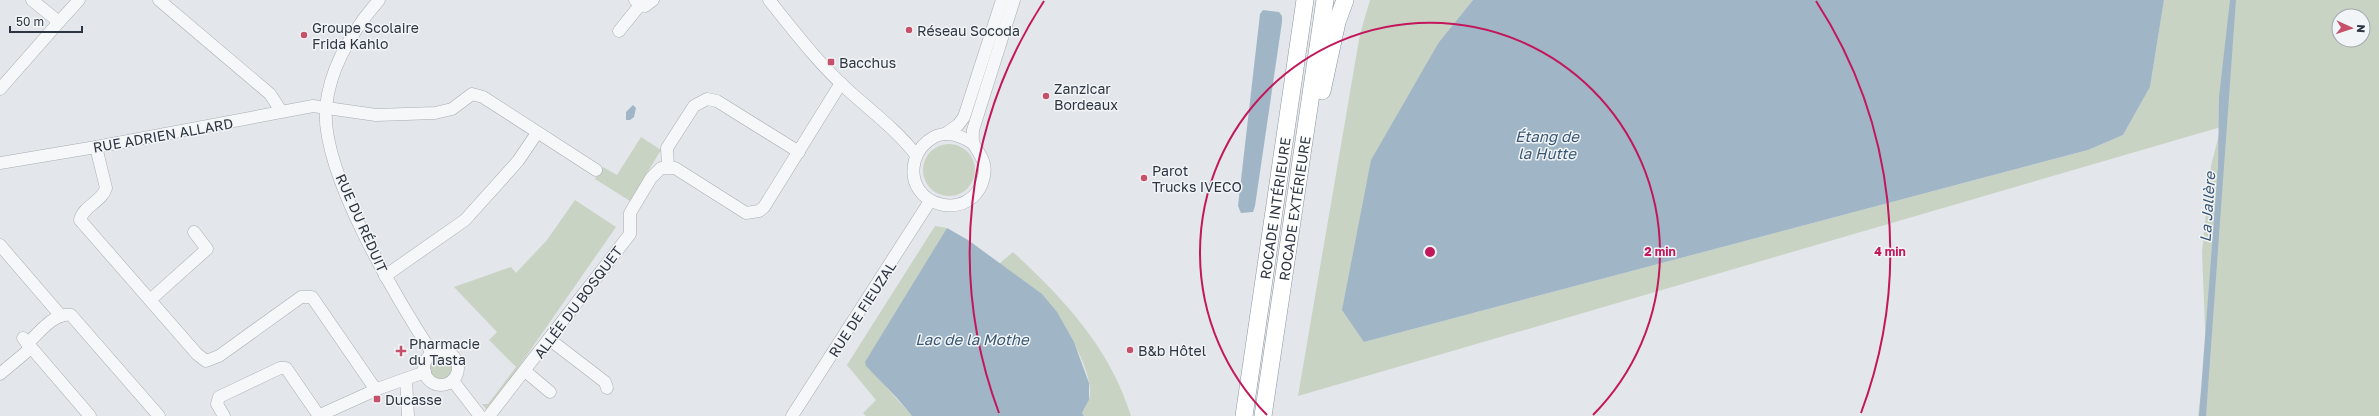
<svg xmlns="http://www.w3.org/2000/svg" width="2379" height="416" viewBox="0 0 2379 416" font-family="'Golos Text',sans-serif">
	<rect width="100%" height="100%" fill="#e3e6ea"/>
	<g fill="#c9d3c4" fill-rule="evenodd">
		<path d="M1370,0H1473L1439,42L1364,342L2088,150L2123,135L2150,87L2164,0H2379V416H2198L2206,353L2202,252L2211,166L2221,127L1298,396L1360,34ZM2339,16H2363V40H2339Z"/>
		<path d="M641,137L661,150L630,201L595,179L603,167L617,175Z"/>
		<circle cx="949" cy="170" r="26"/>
		<path d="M575,200L616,227L488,411L482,404H488L516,367L489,340L497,332L454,287L511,267L516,273L547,240Z"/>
		<path d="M935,226L947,228L908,295L878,378L912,416H866L863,413L876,400L847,365Z"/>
		<path d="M1013,252C1064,299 1110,348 1131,416H1084L1082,413C1086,406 1090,400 1090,393C1091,376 1077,347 1068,333L999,264Z"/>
		<circle cx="441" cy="367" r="12"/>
	</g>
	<g fill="#a0b6c7">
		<path d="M1473,0H2164L2150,87L2123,135L2088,150L1364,342L1342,310L1371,160L1439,42Z"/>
		<path d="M2230,0H2236L2206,416H2199L2218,167L2219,97Z"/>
		<path d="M1263,10L1279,12L1282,16V22L1255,206L1253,212L1241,213L1238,206L1260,14Z"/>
		<path d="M633,105L636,108L634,117L630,120H626V112Z"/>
		<path d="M947,228L968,240L1042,294L1057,312L1074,342L1089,383V400L1082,413L1084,416H912L897,398L866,366L865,362Z"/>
	</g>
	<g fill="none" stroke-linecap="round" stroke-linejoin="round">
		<defs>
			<g id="minor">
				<path d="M159,0L270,94L281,111"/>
				<path d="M379,0C352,31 330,66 326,107C320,171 397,299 432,353"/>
				<path d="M635,0L640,5L645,6L653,0"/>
				<path d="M769,0C794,31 818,63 848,90C871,111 897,130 916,155"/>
				<path d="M59,22L79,0"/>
				<path d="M619,31L640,5"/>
				<path d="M0,89L59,22L32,0"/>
				<path d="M945,134L958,125L964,117L1002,0"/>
				<path d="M974,144C962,136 948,130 934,137C925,142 918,150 915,160C902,208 974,225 984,176C987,163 980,155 974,145C972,141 973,134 973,130L1014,0"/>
				<path d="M96,147L106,188C102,202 83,206 80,220L197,354L206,361L219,356L301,297H312L376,390"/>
				<path d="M0,163L96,147L313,106L376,115L435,113L452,109L472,94L483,97L596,170"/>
				<path d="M668,167L667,148L694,106L707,99L717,101L799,152"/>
				<path d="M0,245L61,316"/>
				<path d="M385,276L465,220L518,161L537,133"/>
				<path d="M150,300L207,249L194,232"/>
				<path d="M23,338L90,416"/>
				<path d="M549,339L605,382L607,388"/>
				<path d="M27,344C39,333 54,312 71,315L159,416"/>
				<circle cx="441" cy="368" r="17"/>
				<path d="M525,371L550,392"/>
				<path d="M0,374L31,348"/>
				<path d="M406,379L408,416"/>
				<path d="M453,381L480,416"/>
				<path d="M224,416L217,404L219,397L280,368H286L319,416"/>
				<path d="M318,416L380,388L425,372"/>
				<path d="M489,416L630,234V213L651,178L661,168H675L746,213L759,211L764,207L841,83"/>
				<path d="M792,416L930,201"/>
			</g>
			<g id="highway">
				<path d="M1322,91L1337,22L1345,0"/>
				<path id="s1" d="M1244,416L1305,0"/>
				<path id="s2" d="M1263,416L1325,0"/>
			</g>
		</defs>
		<use href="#minor" stroke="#a8adb4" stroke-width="13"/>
		<use href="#highway" stroke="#8b95a0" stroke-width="18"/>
		<use href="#minor" stroke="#f5f7f8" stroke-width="12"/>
		<use href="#highway" stroke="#fff" stroke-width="17"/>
	</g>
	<g fill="none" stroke="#c2185b" stroke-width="2">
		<path d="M1267 415A230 230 0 1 1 1593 415"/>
		<path d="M999 413A460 460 0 0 1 1044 1M1816 1A460 460 0 0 1 1861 413"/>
	</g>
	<g fill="#c6516b" stroke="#f2f5f7" stroke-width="1.5">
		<circle cx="909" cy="30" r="4"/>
		<circle cx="304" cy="35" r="4"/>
		<rect x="827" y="58" width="8" height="8" rx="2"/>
		<circle cx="1046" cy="96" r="4"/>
		<circle cx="1144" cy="178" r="4"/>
		<circle cx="1130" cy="350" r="4"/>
		<path d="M399 345h4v4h4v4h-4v4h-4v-4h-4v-4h4z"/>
		<rect x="373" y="395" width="8" height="8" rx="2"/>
	</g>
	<g text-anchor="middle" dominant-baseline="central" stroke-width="3" stroke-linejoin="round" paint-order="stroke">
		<g font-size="14" fill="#2c3541" stroke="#f2f5f7" text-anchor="start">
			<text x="312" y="27">Groupe Scolaire<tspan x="312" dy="16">Frida Kahlo</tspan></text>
			<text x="917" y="30">Réseau Socoda</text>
			<text x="839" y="62">Bacchus</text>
			<text x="1054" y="88">Zanzicar<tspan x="1054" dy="16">Bordeaux</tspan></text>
			<text x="1152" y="170">Parot<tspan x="1152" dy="16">Trucks IVECO</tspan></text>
			<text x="409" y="343">Pharmacie<tspan x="409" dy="16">du Tasta</tspan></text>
			<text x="1138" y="350">B&amp;b Hôtel</text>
			<text x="385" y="399">Ducasse</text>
		</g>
		<g font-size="14" fill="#2c3541" stroke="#f2f5f7">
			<text transform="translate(163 135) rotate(-10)">RUE ADRIEN ALLARD</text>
			<text stroke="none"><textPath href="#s1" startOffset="210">ROCADE INTÉRIEURE</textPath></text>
			<text stroke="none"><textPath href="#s2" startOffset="210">ROCADE EXTÉRIEURE</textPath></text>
			<text transform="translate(362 223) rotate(66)">RUE DU RÉDUIT</text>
			<text transform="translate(578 302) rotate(-53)">ALLÉE DU BOSQUET</text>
			<text transform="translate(862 309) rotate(-57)">RUE DE FIEUZAL</text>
		</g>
		<g font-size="15" font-style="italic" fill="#385672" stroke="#f2f5f7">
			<text x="1547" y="136">Étang de<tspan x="1547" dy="17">la Hutte</tspan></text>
			<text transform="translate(2207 207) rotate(-86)">La Jallère</text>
			<text x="972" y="339">Lac de la Mothe</text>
		</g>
	</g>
	<circle cx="1430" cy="252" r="6" fill="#c2185b" stroke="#f2f5f7" stroke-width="2"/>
	<g font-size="12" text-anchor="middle" font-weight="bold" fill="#c2185b" stroke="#f2f5f7" stroke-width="3" stroke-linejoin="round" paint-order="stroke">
		<text x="1660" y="256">2 min</text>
		<text x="1890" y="256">4 min</text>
	</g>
	<g transform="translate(2351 28) rotate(93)"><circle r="19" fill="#f2f5f7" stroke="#a3a8ae"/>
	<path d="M0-3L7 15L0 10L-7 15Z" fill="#c6516b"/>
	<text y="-6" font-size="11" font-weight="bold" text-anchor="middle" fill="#2c3541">N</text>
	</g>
	<path d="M10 26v6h72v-6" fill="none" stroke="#2c3541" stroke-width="2"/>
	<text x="16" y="26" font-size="12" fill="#2c3541" stroke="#f2f5f7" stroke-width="3" paint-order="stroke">50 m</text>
</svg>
